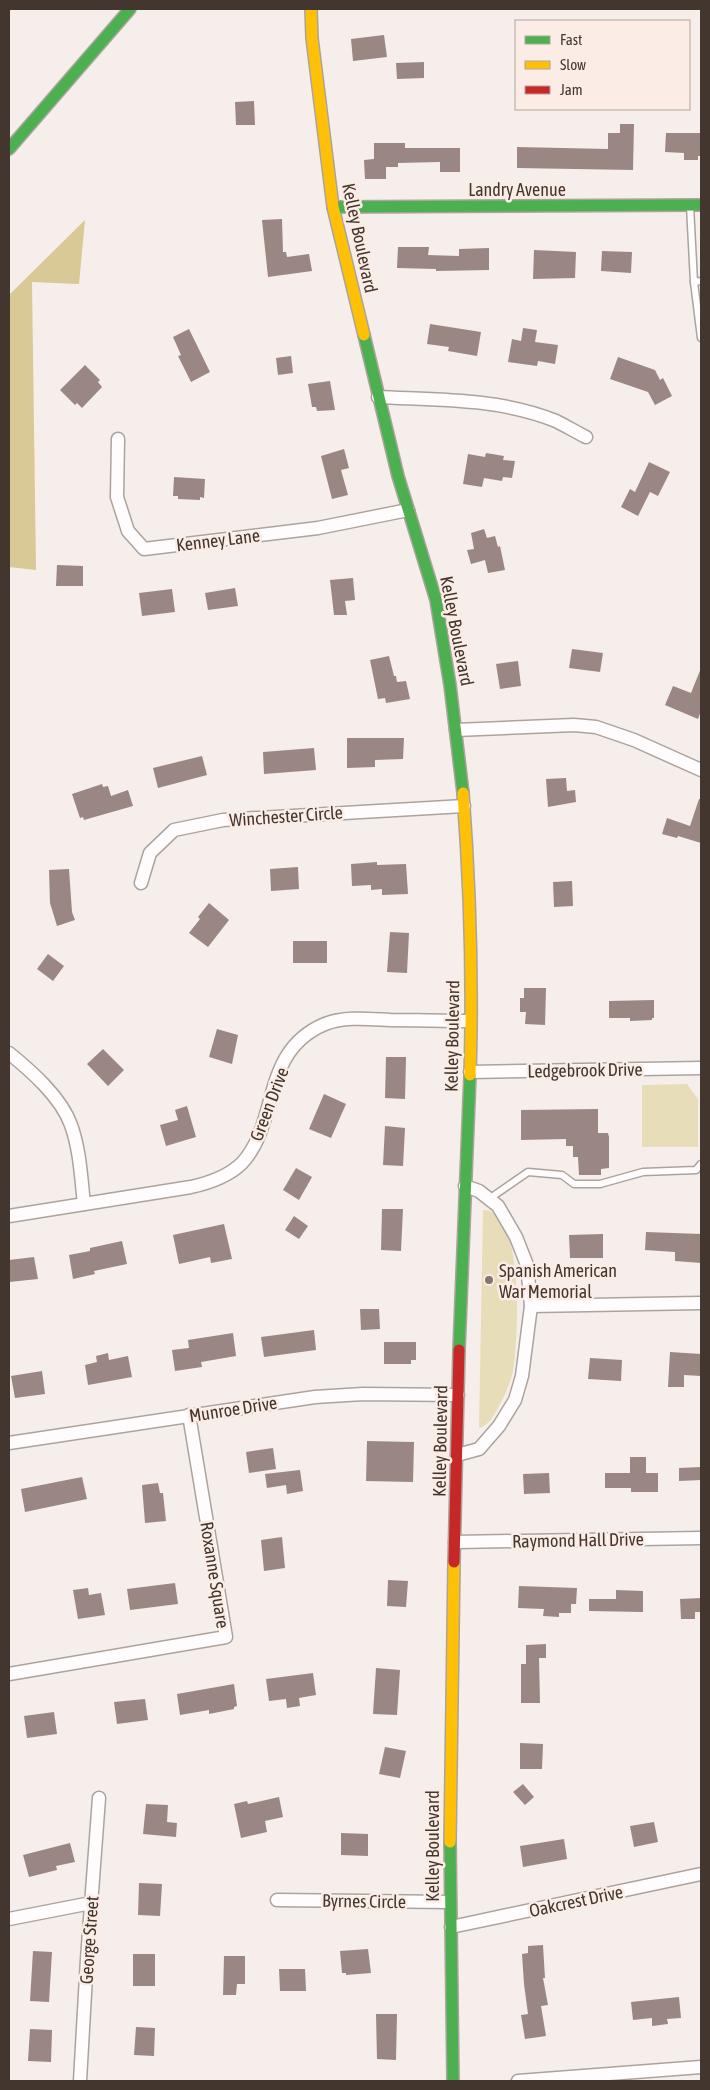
<svg xmlns="http://www.w3.org/2000/svg" width="710" height="2090" viewBox="0 0 710 2090" font-family="'Asap Condensed',sans-serif">
	<rect width="100%" height="100%" fill="#f6eeea"/>
	<g fill="#e8ddb9">
		<path d="M687,1084L698,1099V1147H642V1085Z"/>
		<path d="M483,1210C526,1209 518,1343 513,1371C510,1385 504,1397 497,1410C492,1418 489,1425 479,1428Z"/>
	</g>
	<path fill="#d8c996" d="M85,220L79,284L32,282L36,570L9,567V295Z"/>
	<g fill="#9a8783">
		<path d="M384,35L387,57L353,61L351,39Z"/>
		<path d="M424,62V78L397,79L396,63Z"/>
		<path d="M254,101L255,125H236L235,102Z"/>
		<path d="M620,124H634L633,170L517,168V147L608,149V133H620Z"/>
		<path d="M666,133H701V156H698V160H684V153L665,152Z"/>
		<path d="M374,143H405V148H460V172H440V162L398,163V167H386V179H365L364,160L374,159Z"/>
		<path d="M282,219L283,252H286L287,257L309,254L312,271L268,277L262,220Z"/>
		<path d="M398,247H429L428,255L459,256V249L489,248V270L436,271V269L397,268Z"/>
		<path d="M534,250L576,252L575,278L533,279Z"/>
		<path d="M602,251L632,252L631,273L601,271Z"/>
		<path d="M430,324L481,332L477,356L448,351L449,347L427,344Z"/>
		<path d="M523,328L537,330L535,342L558,345L555,364L538,361L537,366L508,362L512,339L521,341Z"/>
		<path d="M189,329L210,372L191,382L178,356L181,355L173,337Z"/>
		<path d="M291,356L293,373L278,375L276,358Z"/>
		<path d="M618,357L655,370L660,380L663,378L672,396L655,405L648,392L610,379Z"/>
		<path d="M85,365L100,380L98,382L102,387L82,408L77,403L75,405L60,390Z"/>
		<path d="M330,381L335,410L317,411L316,407H312L308,384Z"/>
		<path d="M344,449L349,468L341,470L348,495L332,499L321,456Z"/>
		<path d="M486,453L504,456L503,460L515,461L512,478L503,477L502,481L484,478L482,487L463,484L468,454L485,457Z"/>
		<path d="M649,462L670,472L658,496L650,492L638,516L621,507L630,489L635,492Z"/>
		<path d="M174,477L205,479L204,498L200,497V500L178,499V496H173Z"/>
		<path d="M484,529L487,538L495,536L498,547L500,546L505,570L488,573L485,560L471,564L467,550L474,549L471,533Z"/>
		<path d="M57,565L83,566V586H56Z"/>
		<path d="M353,578L355,600L345,601L347,615H334L330,580Z"/>
		<path d="M235,588L238,606L208,610L205,593Z"/>
		<path d="M172,589L175,612L142,616L139,593Z"/>
		<path d="M572,649L603,653L600,672L569,668Z"/>
		<path d="M389,656L394,676H396L397,682L406,681L410,699L386,703L385,698L378,699L370,660Z"/>
		<path d="M518,661L521,686L500,689L496,664Z"/>
		<path d="M701,668V711L698,719L665,705L673,686L691,693Z"/>
		<path d="M347,738H404L403,759L375,760V767L347,768Z"/>
		<path d="M314,748L316,770L264,774L263,752Z"/>
		<path d="M202,756L207,775L158,788L153,768Z"/>
		<path d="M566,778L567,791L575,790L576,802L548,807L546,779Z"/>
		<path d="M102,784L103,787L108,786L111,796L128,790L133,806L84,820L83,817L80,818L72,794Z"/>
		<path d="M699,799H701V843L678,836L677,838L662,834L667,818L690,826Z"/>
		<path d="M377,862V865L406,864L408,894L382,895V889L371,890V885L352,886L351,864Z"/>
		<path d="M298,867L299,889L271,891L270,869Z"/>
		<path d="M69,869L72,912L75,920L57,926L50,903L49,870Z"/>
		<path d="M572,881L573,906L554,907L553,882Z"/>
		<path d="M209,903L229,920L208,947L189,933L200,919L198,917Z"/>
		<path d="M390,932L409,933L407,973L387,972Z"/>
		<rect x="293" y="941" width="34" height="22"/>
		<path d="M48,954L64,966L53,981L37,969Z"/>
		<path d="M524,988H546L545,1025L525,1024L526,1012H520V998H524Z"/>
		<path d="M654,1000V1018H652V1020L630,1021V1018H609V1001Z"/>
		<path d="M217,1029L238,1035L232,1064L209,1057Z"/>
		<path d="M103,1049L124,1070L108,1086L87,1064Z"/>
		<path d="M386,1057H406L405,1099L385,1098Z"/>
		<path d="M324,1094L346,1104L331,1138L309,1129Z"/>
		<path d="M187,1106L196,1137L166,1146L160,1125L178,1120L175,1110Z"/>
		<path d="M598,1109V1133H608L609,1137V1168L601,1169V1175H579L578,1157H573V1146H566V1139L521,1140V1110Z"/>
		<path d="M385,1126L405,1128L403,1166L383,1165Z"/>
		<path d="M296,1168L312,1177L299,1200L283,1190Z"/>
		<path d="M382,1209H403L401,1251L381,1250Z"/>
		<path d="M294,1216L308,1226L299,1239L285,1230Z"/>
		<path d="M224,1224L232,1259L211,1263L210,1257L179,1264L173,1235Z"/>
		<path d="M646,1232L701,1234V1263L675,1261V1252L645,1250Z"/>
		<path d="M603,1234V1258H570L569,1235Z"/>
		<path d="M122,1241L127,1264L94,1271L95,1274L73,1279L69,1255L90,1251V1248Z"/>
		<path d="M34,1257L38,1279L9,1282V1260Z"/>
		<path d="M360,1309H379L380,1329L361,1330Z"/>
		<path d="M314,1330L316,1350L264,1357L261,1337Z"/>
		<path d="M233,1333L236,1356L201,1362L202,1367L175,1371L172,1350L189,1348L188,1340Z"/>
		<path d="M384,1342H416V1360H411V1364H384Z"/>
		<path d="M670,1352L701,1354V1376L684,1375V1387H668Z"/>
		<path d="M108,1353L109,1360L128,1356L132,1377L88,1385L85,1365L97,1362L96,1356Z"/>
		<path d="M590,1358L622,1360L621,1381L588,1379Z"/>
		<path d="M42,1371L45,1394L15,1398L11,1376Z"/>
		<path d="M367,1441L414,1442L413,1482L366,1481Z"/>
		<path d="M273,1448L276,1469L249,1473L246,1452Z"/>
		<path d="M630,1457H646V1473H658V1492H631V1488H605V1473H630Z"/>
		<path d="M701,1467V1480L679,1481V1468Z"/>
		<path d="M300,1470L303,1491L287,1494L286,1485L267,1488L265,1474Z"/>
		<path d="M549,1473L550,1493L524,1494L523,1474Z"/>
		<path d="M82,1477L87,1499L25,1512L21,1489Z"/>
		<path d="M158,1483L160,1493H163L166,1521L145,1523L142,1485Z"/>
		<path d="M282,1537L285,1568L264,1571L261,1540Z"/>
		<path d="M388,1580L408,1581L406,1607L387,1606Z"/>
		<path d="M175,1583L178,1604L130,1610L127,1589Z"/>
		<path d="M519,1586L577,1588L576,1604H571V1613H559V1617L543,1616L544,1609L518,1608Z"/>
		<path d="M88,1588L89,1595L101,1593L105,1615L78,1619L73,1590Z"/>
		<path d="M616,1590L643,1591V1612L589,1611V1599H616Z"/>
		<path d="M701,1598V1612H695V1619H681L680,1599Z"/>
		<path d="M546,1644V1658H539L540,1703H521V1664H526V1645Z"/>
		<path d="M376,1668L400,1670L397,1715L373,1714Z"/>
		<path d="M313,1673L316,1695L299,1698L300,1706L287,1708L286,1699L269,1701L266,1679Z"/>
		<path d="M234,1684L237,1706L234,1707V1709L209,1714V1710L180,1715L177,1694Z"/>
		<path d="M145,1699L148,1720L117,1724L114,1702Z"/>
		<path d="M54,1712L57,1734L27,1738L24,1716Z"/>
		<path d="M520,1743L543,1744L542,1769H520Z"/>
		<path d="M385,1747L406,1751L400,1778L379,1774Z"/>
		<path d="M523,1784L534,1797L525,1805L513,1792Z"/>
		<path d="M279,1797L283,1817L265,1821L267,1832L241,1838L234,1804L247,1801L248,1804Z"/>
		<path d="M146,1804L168,1805L167,1822L177,1823L176,1837L143,1834Z"/>
		<path d="M654,1822L658,1842L634,1847L630,1826Z"/>
		<path d="M341,1833L368,1834V1856L341,1855Z"/>
		<path d="M564,1839L567,1859L523,1867L520,1846Z"/>
		<path d="M70,1843L75,1862L56,1866L57,1870L29,1877L23,1855Z"/>
		<path d="M139,1883L162,1884L160,1916L138,1915Z"/>
		<path d="M543,1945L545,1978H543L548,2005L541,2006L546,2036L525,2039L521,2015L528,2014L524,1984L522,1954L528,1953V1946Z"/>
		<path d="M368,1949L371,1973L346,1975V1973H342L340,1951Z"/>
		<path d="M33,1951L52,1952L49,2002L30,2001Z"/>
		<rect x="133" y="1954" width="22" height="32"/>
		<path d="M224,1956H245V1984H237L236,1995H223Z"/>
		<path d="M279,1969H305L306,1991H280Z"/>
		<path d="M679,1997L681,2018L667,2019L668,2024L652,2026V2018L633,2020L631,2002Z"/>
		<path d="M376,2014H397L396,2060L377,2059Z"/>
		<path d="M136,2027L155,2028L154,2056L134,2055Z"/>
		<path d="M30,2029L52,2030L51,2062L28,2061Z"/>
	</g>
	<g fill="none" stroke-linecap="round" stroke-linejoin="round">
		<defs>
			<g id="lane">
				<path d="M690,206L694,282L701,281"/>
				<path d="M694,282L701,338"/>
				<path d="M489,1199L528,1172L562,1175L574,1184H600L643,1172L696,1170L701,1164"/>
			</g>
			<g id="street">
				<path d="M378,397C437,400 500,398 556,421C566,426 576,432 586,437"/>
				<path d="M118,439L117,497L128,531L144,549L318,528L408,510"/>
				<path d="M456,730L574,725L596,727L634,740L701,770"/>
				<path d="M141,883L150,853L174,830L223,820L464,806"/>
				<path d="M9,1053C31,1071 61,1097 71,1125C80,1150 81,1177 84,1204"/>
				<path d="M470,1072L701,1068"/>
				<path d="M9,1216L191,1187C209,1183 228,1177 242,1163C280,1122 260,1051 325,1024C345,1016 369,1019 390,1020C416,1020 443,1021 470,1021"/>
				<path d="M531,1306L701,1303"/>
				<path d="M9,1443L315,1397L363,1394L458,1395"/>
				<path d="M457,1455L479,1449L499,1426L515,1400L522,1376L531,1306L527,1265L516,1237L498,1206L479,1191L465,1186"/>
				<path d="M455,1542L701,1538"/>
				<path d="M9,1674L226,1637L189,1415"/>
				<path d="M277,1900L450,1902"/>
				<path d="M9,1919L91,1903"/>
				<path d="M451,1927L701,1874"/>
				<path d="M80,2081L87,1959L99,1798"/>
				<path d="M518,2081L701,2067"/>
			</g>
			<g id="fast">
				<path d="M9,149L130,9"/>
				<path d="M333,207L701,205"/>
				<path d="M364,335L398,476L436,600L450,685L463,793"/>
				<path d="M459,1350L470,1075"/>
				<path d="M450,1842L453,2081"/>
			</g>
			<g id="slow">
				<path d="M311,9L312,38L333,207L364,335"/>
				<path d="M463,793C470,887 473,980 470,1075"/>
				<path d="M450,1842L454,1562"/>
			</g>
			<path id="jam" d="M454,1562L459,1350"/>
		</defs>
		<use href="#lane" stroke="#aca39e" stroke-width="9"/>
		<use href="#street" stroke="#aca39e" stroke-width="15"/>
		<use href="#fast" stroke="#aca39e" stroke-width="14"/>
		<use href="#slow" stroke="#aca39e" stroke-width="14"/>
		<use href="#jam" stroke="#aca39e" stroke-width="14"/>
		<use href="#lane" stroke="#fefcfc" stroke-width="6"/>
		<use href="#street" stroke="#fefcfc" stroke-width="12"/>
		<use href="#fast" stroke="#4caf50" stroke-width="11"/>
		<use href="#slow" stroke="#ffc107" stroke-width="11"/>
		<use href="#jam" stroke="#c62828" stroke-width="11"/>
	</g>
	<circle fill="#827670" stroke="#fbede5" stroke-width="2" cx="489" cy="1280" r="5"/>
	<g text-anchor="middle" dominant-baseline="central" stroke-width="5" stroke-linejoin="round" paint-order="stroke">
		<g font-size="18" fill="#43362e" stroke="#fbede5">
			<text x="517" y="189">Landry Avenue</text>
			<text transform="translate(360 238) rotate(78)">Kelley Boulevard</text>
			<text transform="translate(218 540) rotate(-7)">Kenney Lane</text>
			<text transform="translate(457 631) rotate(79)">Kelley Boulevard</text>
			<text transform="translate(286 816) rotate(-4)">Winchester Circle</text>
			<text transform="translate(452 1036) rotate(-89)">Kelley Boulevard</text>
			<text transform="translate(585 1070) rotate(-1)">Ledgebrook Drive</text>
			<text transform="translate(269 1104) rotate(-69)">Green Drive</text>
			<text transform="translate(233 1409) rotate(-9)">Munroe Drive</text>
			<text transform="translate(440 1441) rotate(-89)">Kelley Boulevard</text>
			<text transform="translate(578 1540) rotate(-1)">Raymond Hall Drive</text>
			<text transform="translate(215 1575) rotate(81)">Roxanne Square</text>
			<text transform="translate(432 1846) rotate(-90)">Kelley Boulevard</text>
			<text transform="translate(364 1901) rotate(1)">Byrnes Circle</text>
			<text transform="translate(576 1901) rotate(-12)">Oakcrest Drive</text>
			<text transform="translate(89 1940) rotate(-86)">George Street</text>
		</g>
		<g font-size="18" fill="#43362e" stroke="#fbede5" text-anchor="start">
			<text x="499" y="1270">Spanish American<tspan x="499" dy="21">War Memorial</tspan></text>
		</g>
	</g>
	<rect width="710" height="2090" fill="none" stroke="#43362e" stroke-width="20"/>
	<rect x="515" y="20" width="175" height="90" fill="#fbede5" stroke="#b1a49c"/>
	<rect x="525" y="36" width="25" height="8" fill="#4caf50" stroke="#b1a49c"/>
	<text x="560" y="45" font-size="15" fill="#43362e">Fast</text>
	<rect x="525" y="61" width="25" height="8" fill="#ffc107" stroke="#b1a49c"/>
	<text x="560" y="70" font-size="15" fill="#43362e">Slow</text>
	<rect x="525" y="86" width="25" height="8" fill="#c62828" stroke="#b1a49c"/>
	<text x="560" y="95" font-size="15" fill="#43362e">Jam</text>
</svg>
